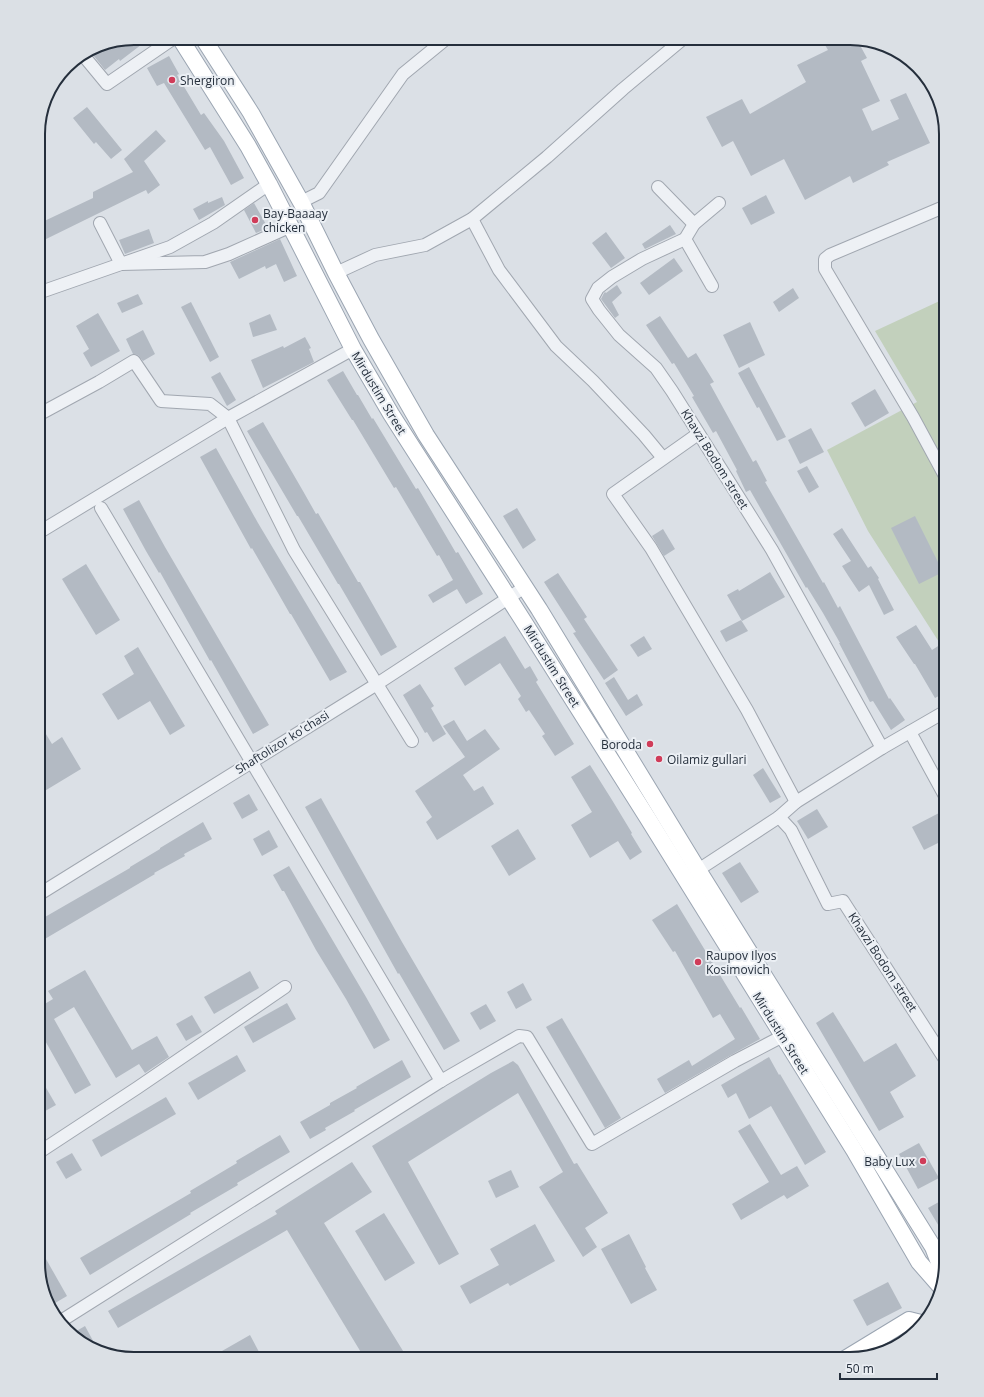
<svg xmlns="http://www.w3.org/2000/svg" width="984" height="1397" viewBox="0 0 984 1397" font-family="'Open Sans',sans-serif">
	<rect width="100%" height="100%" fill="#dbe0e6"/>
	<path fill="#c2d0bc" d="M946,298V653L868,531L827,450L917,402L875,331Z"/>
	<g fill="#b3bac3">
		<path d="M134,38H150L120,61L119,59L105,70L90,51L98,45Z"/>
		<path d="M836,38H856L867,58L861,61L880,101L862,109L872,131L899,119L890,100L906,93L930,143L887,162L889,165L853,183L850,176L805,200L784,159L751,176L733,141L722,147L706,117L742,99L750,114L806,82L797,65L828,50L825,45Z"/>
		<path d="M169,56L179,74L177,75L201,115L204,113L224,141L244,178L231,185L210,147L205,150L164,83L157,86L147,68Z"/>
		<path d="M87,107L122,150L111,159L96,142L94,144L73,118Z"/>
		<path d="M156,130L166,141L144,161L160,185L148,194L146,190L38,243V224L93,198V192L133,172L124,159Z"/>
		<path d="M766,195L775,213L751,225L742,208Z"/>
		<path d="M222,197L225,205L199,220L193,209L208,201V203Z"/>
		<path d="M254,203L268,228L256,233L244,210Z"/>
		<path d="M670,225L676,234L645,249L642,244Z"/>
		<path d="M149,229L154,243L125,254L119,240Z"/>
		<path d="M606,232L625,258L611,268L592,243Z"/>
		<path d="M280,239L297,276L284,282L276,264L266,269L265,266L239,279L230,262Z"/>
		<path d="M674,258L683,271L649,295L640,283Z"/>
		<path d="M617,285L622,293L612,302L619,315L615,318L601,299L604,293L605,292L606,293Z"/>
		<path d="M793,288L799,298L779,312L773,302Z"/>
		<path d="M138,294L143,304L122,313L117,303Z"/>
		<path d="M191,302L219,357L210,362L181,307Z"/>
		<path d="M98,313L120,351L91,367L83,353L89,349L76,326Z"/>
		<path d="M270,314L277,330L253,337L249,323Z"/>
		<path d="M660,316L688,358L696,353L714,382L710,384L753,462L756,460L767,481L765,482L780,508L823,583L824,582L838,608L840,606L889,699L890,698L905,720L891,730L873,701L870,702L839,643H840L823,613L807,587L806,588L750,490L746,492L736,471L737,470L716,431L713,433L692,397L694,396L674,363L672,364L646,325Z"/>
		<path d="M750,322L765,355L739,368L723,335Z"/>
		<path d="M143,330L155,354L143,361L138,355L133,354L126,339Z"/>
		<path d="M305,337L311,348L309,349L314,362L263,388L251,360L283,346L284,348Z"/>
		<path d="M749,367L786,437L777,441L759,407L757,408L738,373Z"/>
		<path d="M343,371L357,395H358L372,419L373,418L416,489L418,488L456,553L458,552L483,594L466,604L457,589L433,603L428,595L453,580L439,555L437,556L396,487L394,488L353,420H352L327,380Z"/>
		<path d="M220,372L236,400L227,406L211,377Z"/>
		<path d="M875,389L889,413L865,427L851,403Z"/>
		<path d="M263,422L303,491L316,514L318,513L358,582H360L397,647L381,656L339,584H338L298,516H297L247,431Z"/>
		<path d="M811,428L824,452L800,464L788,440Z"/>
		<path d="M216,448L258,523L347,672L330,681L291,614H290L278,593L252,548L251,549L200,457Z"/>
		<path d="M807,466L819,487L809,493L797,471Z"/>
		<path d="M139,500L165,547L269,725L253,734L211,660L210,661L160,572L159,573L146,551L123,509Z"/>
		<path d="M517,508L536,540L523,549L503,516Z"/>
		<path d="M915,516L943,572L919,584L891,528Z"/>
		<path d="M842,528L868,568L871,566L879,578L878,579L894,610L884,615L869,585L859,592L849,577L842,566L851,561L833,534Z"/>
		<path d="M663,529L675,549L664,556L652,536Z"/>
		<path d="M86,564L120,620L96,635L62,579Z"/>
		<path d="M770,572L785,597L742,621L727,595L738,589L739,591Z"/>
		<path d="M558,573L587,617L584,619L618,670L604,680L573,633L576,632L544,582Z"/>
		<path d="M741,620L748,631L726,642L720,631Z"/>
		<path d="M916,625L932,650L946,641V692L935,698L915,664H914L896,637Z"/>
		<path d="M505,636L525,669L530,666L538,680L536,682L574,744L555,756L542,736L545,734L529,710L526,712L518,699L521,696L500,663L465,686L454,668Z"/>
		<path d="M644,636L652,649L638,657L630,645Z"/>
		<path d="M138,647L185,726L170,735L150,701L118,720L102,694L134,674L124,656Z"/>
		<path d="M614,677L628,700L637,694L643,705L626,716L605,683Z"/>
		<path d="M420,684L434,706L431,708L446,734L433,742L427,732L425,733L403,695Z"/>
		<path d="M454,720L467,741L485,729L500,749L463,775L474,791L483,786L494,804L437,840L426,822L432,817L415,791L465,757L443,726Z"/>
		<path d="M38,721L52,744L62,737L81,769L38,795Z"/>
		<path d="M590,765L612,800L632,833L631,834L642,852L630,860L618,841L590,858L571,825L592,812L571,777Z"/>
		<path d="M763,768L781,797L770,803L753,775Z"/>
		<path d="M249,794L258,810L242,819L233,803Z"/>
		<path d="M321,798L402,942L460,1041L444,1050L399,973L398,974L305,807Z"/>
		<path d="M817,809L828,827L808,839L797,821Z"/>
		<path d="M939,813L946,826V839L924,850L912,827Z"/>
		<path d="M203,822L212,839L184,854L185,856L154,873L155,874L38,943V921L130,868V867L160,849V848Z"/>
		<path d="M518,829L536,859L509,876L491,846Z"/>
		<path d="M269,830L278,847L262,856L253,839Z"/>
		<path d="M740,862L759,892L741,903L722,873Z"/>
		<path d="M289,866L366,997L390,1040L374,1049L346,999L316,950L284,891H282L273,875Z"/>
		<path d="M677,904L740,1008L741,1007L760,1039L731,1055L665,1093L657,1079L689,1060L692,1066L735,1039L720,1014L713,1018L675,951L673,952L652,920Z"/>
		<path d="M85,970L132,1050L157,1036L169,1057L145,1073L139,1064L116,1078L74,1007L54,1019L91,1085L75,1094L38,1028V1008L53,999L48,991Z"/>
		<path d="M250,971L259,988L214,1014L204,997Z"/>
		<path d="M523,983L532,1000L516,1009L507,992Z"/>
		<path d="M287,1003L296,1019L253,1043L244,1027Z"/>
		<path d="M486,1004L496,1021L480,1030L470,1013Z"/>
		<path d="M833,1012L864,1062L896,1043L916,1076L890,1092L904,1117L879,1131L816,1023Z"/>
		<path d="M192,1015L202,1032L186,1041L176,1024Z"/>
		<path d="M562,1018L621,1118L605,1128L546,1027Z"/>
		<path d="M237,1055L246,1071L198,1100L188,1083Z"/>
		<path d="M769,1057L779,1075L780,1074L826,1152L805,1165L771,1106L749,1119L736,1093L728,1098L721,1085Z"/>
		<path d="M402,1060L411,1077L354,1110L355,1111L325,1128L326,1130L310,1139L300,1122L330,1105V1103L357,1088L356,1087Z"/>
		<path d="M513,1061L518,1065L574,1164L577,1163L608,1213L585,1228L597,1247L583,1257L539,1187L563,1172L518,1093L408,1162L459,1254L439,1265L372,1146L491,1073Z"/>
		<path d="M38,1074L56,1105L38,1115Z"/>
		<path d="M166,1097L176,1114L101,1157L92,1140Z"/>
		<path d="M750,1124L781,1175L797,1166L809,1186L787,1199L784,1195L741,1220L732,1204L769,1182L738,1131Z"/>
		<path d="M280,1135L290,1152L237,1183L238,1185L190,1213L191,1214L90,1275L80,1258L191,1193L190,1191L237,1163L236,1161Z"/>
		<path d="M919,1143L939,1178L918,1189L899,1154Z"/>
		<path d="M72,1153L82,1170L66,1179L56,1162Z"/>
		<path d="M352,1162L372,1192L324,1223L408,1359H365L287,1230L118,1328L108,1311L277,1214L275,1211Z"/>
		<path d="M511,1170L519,1187L496,1198L488,1181Z"/>
		<path d="M946,1198V1238L928,1208Z"/>
		<path d="M384,1213L415,1263L385,1281L355,1231Z"/>
		<path d="M535,1224L555,1261L510,1286L508,1283L470,1304L460,1286L499,1265L490,1249Z"/>
		<path d="M629,1234L646,1267L645,1268L657,1290L631,1304L601,1249Z"/>
		<path d="M38,1245L67,1296L50,1306L38,1263Z"/>
		<path d="M888,1282L902,1308L867,1326L853,1300Z"/>
		<path d="M85,1326L98,1350L86,1346L73,1333Z"/>
		<path d="M250,1335L259,1352L247,1359H208Z"/>
	</g>
	<g fill="none" stroke-linecap="round" stroke-linejoin="round">
		<defs>
			<g id="minor">
				<path d="M83,55L107,84L174,38"/>
				<path d="M658,187L694,224"/>
				<path d="M301,202L319,193L403,74L447,38"/>
				<path d="M719,203L694,224L685,239L642,259L612,277L598,288L592,299L599,310L619,335L656,368L672,391L772,550L882,748"/>
				<path d="M472,219L499,270L556,346L593,381L644,435L663,458"/>
				<path d="M100,223L121,264L170,247L213,223L269,184"/>
				<path d="M685,239L712,286"/>
				<path d="M336,273L375,255L425,245L472,219L547,157L623,89L684,38"/>
				<path d="M38,293L121,264L205,262L229,254L291,226"/>
				<path d="M38,415L99,382L134,361L161,401L210,404L228,418L294,550L412,741"/>
				<path d="M698,434L613,494L651,548L747,710L796,802"/>
				<path d="M946,478L913,417L825,269V259L830,255L946,206"/>
				<path d="M101,508L441,1081"/>
				<path d="M38,533L228,418L353,349"/>
				<path d="M910,732L946,798"/>
				<path d="M779,817L791,830L828,904L843,901L946,1061"/>
				<path d="M698,870L779,817L796,802L882,748L946,711"/>
				<path d="M38,895L377,684L525,587"/>
				<path d="M38,1153L137,1088L285,987"/>
				<path d="M61,1321L441,1081L519,1036L527,1037L592,1144L735,1061L783,1036"/>
			</g>
			<g id="major">
				<path d="M180,38L248,146L269,184L353,349L391,414L522,619L647,817L854,1150L919,1262L940,1286"/>
				<path d="M203,38L251,113L301,202L336,273L371,339L426,435L539,609L698,870L933,1247L943,1273"/>
				<path d="M845,1359L909,1320L921,1323"/>
			</g>
		</defs>
		<use href="#minor" stroke="#a1a7b0" stroke-width="14"/>
		<use href="#major" stroke="#9ba5b2" stroke-width="18"/>
		<use href="#minor" stroke="#eef1f5" stroke-width="12"/>
		<use href="#major" stroke="#fff" stroke-width="16"/>
	</g>
	<g fill="#d03c59" stroke="#ebeff4" stroke-width="1.5">
		<circle cx="172" cy="80" r="4"/>
		<circle cx="255" cy="220" r="4"/>
		<circle cx="650" cy="744" r="4"/>
		<circle cx="659" cy="759" r="4"/>
		<circle cx="698" cy="962" r="4"/>
		<circle cx="923" cy="1161" r="4"/>
	</g>
	<g text-anchor="middle" dominant-baseline="central" stroke-width="4" stroke-linejoin="round" paint-order="stroke">
		<g font-size="12" fill="#252f3c" stroke="#ebeff4" text-anchor="start">
			<text x="180" y="80">Shergiron</text>
			<text x="263" y="213">Bay-Baaaay<tspan x="263" dy="14">chicken</tspan></text>
			<text x="642" y="744" text-anchor="end">Boroda</text>
			<text x="667" y="759">Oilamiz gullari</text>
			<text x="706" y="955">Raupov Ilyos<tspan x="706" dy="14">Kosimovich</tspan></text>
			<text x="915" y="1161" text-anchor="end">Baby Lux</text>
		</g>
		<g font-size="12" fill="#252f3c" stroke="#ebeff4">
			<text transform="translate(379 393) rotate(59)">Mirdustim Street</text>
			<text transform="translate(715 459) rotate(58)">Khavzi Bodom street</text>
			<text transform="translate(552 666) rotate(58)">Mirdustim Street</text>
			<text transform="translate(282 742) rotate(-32)">Shaftolizor ko'chasi</text>
			<text transform="translate(883 962) rotate(57)">Khavzi Bodom street</text>
			<text transform="translate(781 1033) rotate(58)">Mirdustim Street</text>
		</g>
	</g>
	<path d="M0 0H984V1397H0ZM134 45H850A89 89 0 0 1 939 134V1263A89 89 0 0 1 850 1352H134A89 89 0 0 1 45 1263V134A89 89 0 0 1 134 45Z" fill="#dbe0e5" fill-rule="evenodd"/>
	<path fill="none" stroke="#252f3c" stroke-width="2" d="M134 45H850A89 89 0 0 1 939 134V1263A89 89 0 0 1 850 1352H134A89 89 0 0 1 45 1263V134A89 89 0 0 1 134 45Z"/>
	<path d="M840 1373v6h97v-6" fill="none" stroke="#252f3c" stroke-width="2"/>
	<text x="846" y="1373" font-size="12" fill="#252f3c" stroke="#ebeff4" stroke-width="3" paint-order="stroke">50 m</text>
</svg>
